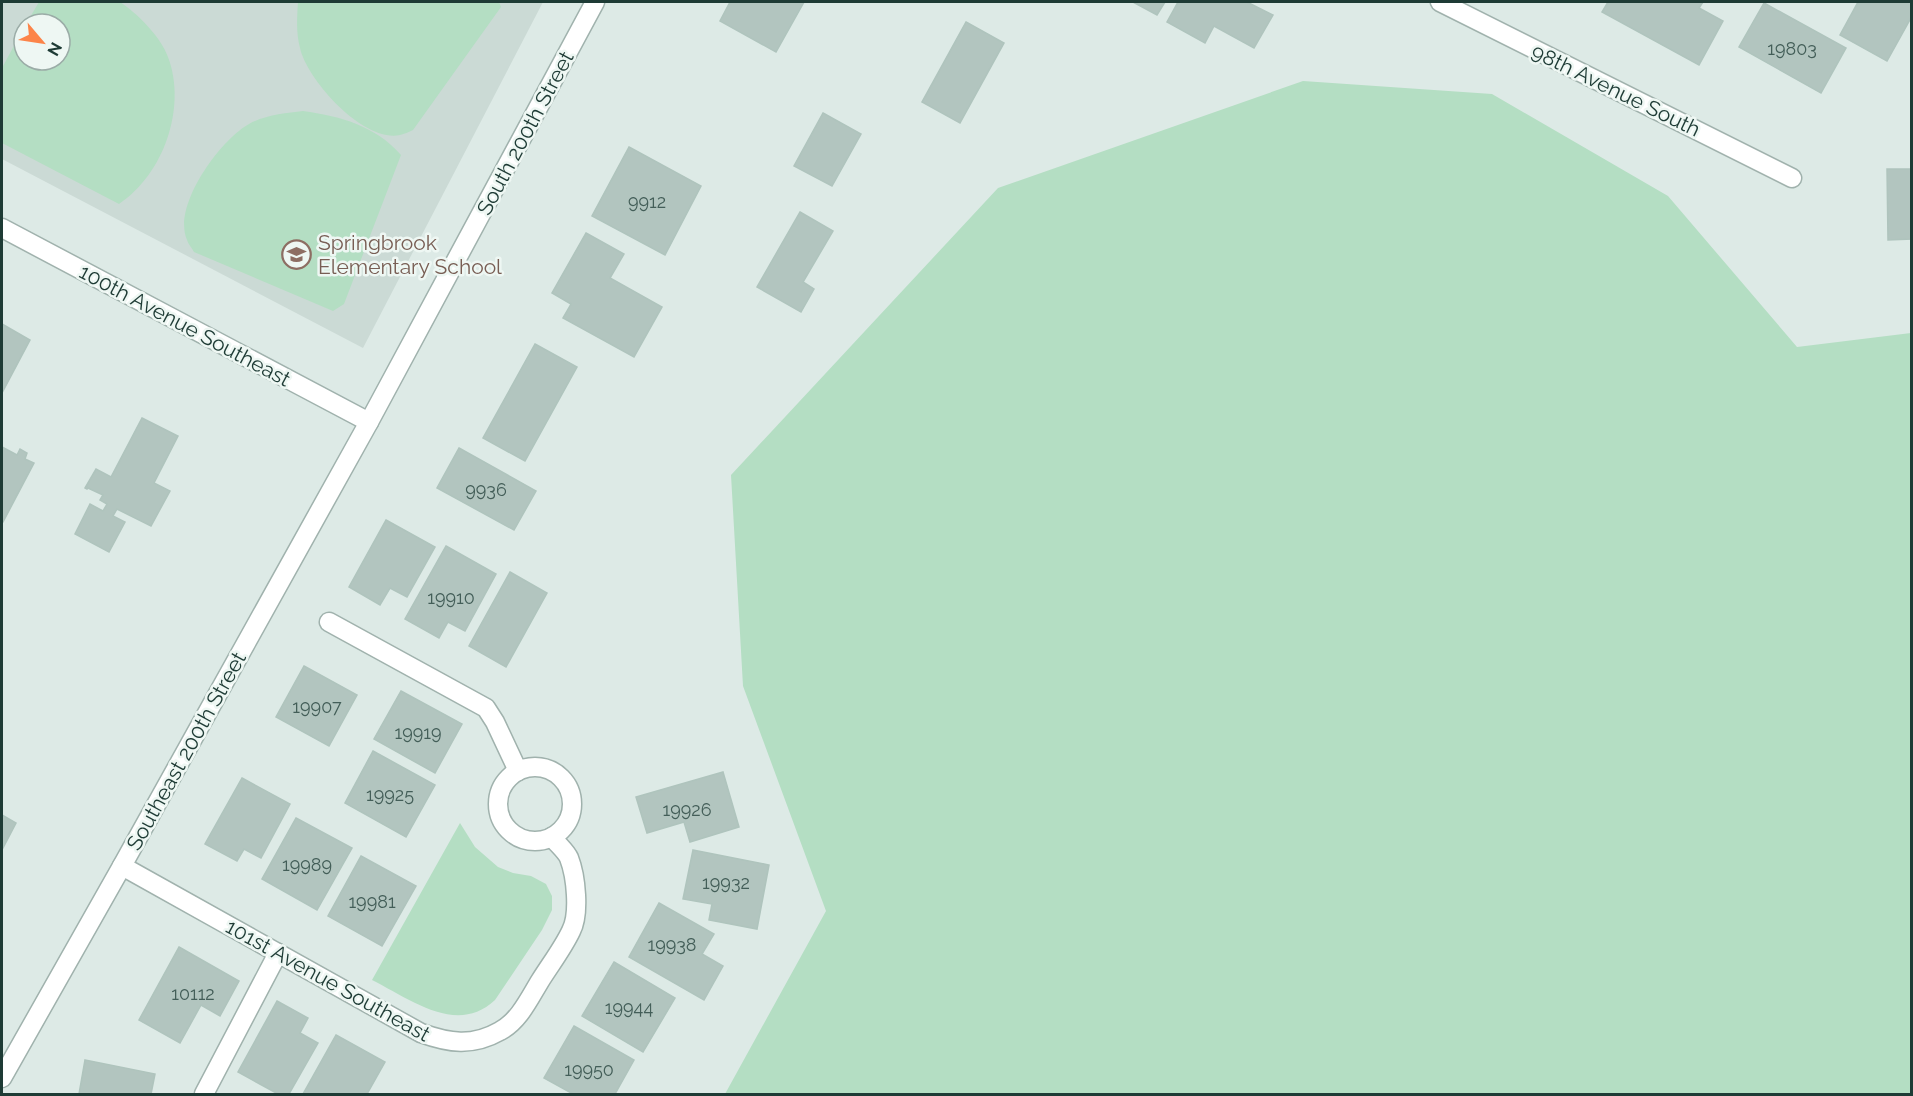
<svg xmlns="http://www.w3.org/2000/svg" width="1913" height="1096" viewBox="0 0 1913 1096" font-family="Raleway,sans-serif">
	<rect width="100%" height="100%" fill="#ddeae6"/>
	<path fill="#cbdad5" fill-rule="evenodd" d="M2,2H543L363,348L2,159ZM24,24H60V60H24Z"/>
	<g fill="#b4dec3">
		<path d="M39,2H120C137,13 161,37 168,57C187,107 164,174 119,204L2,143V68L24,27V60H60V24H26Z"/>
		<path d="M298,2H499L501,7L413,130C409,132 404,134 400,135C364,143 307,80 300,48C296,33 297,17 298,2Z"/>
		<path d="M1303,81L1492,94L1668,196L1797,347L1911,333V1094H725L826,911L743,686L731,475L998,188Z"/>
		<path d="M303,111C340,116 376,126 401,155L344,304L333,311L194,252C192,248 188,244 187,240C172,206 220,140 249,124C265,115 286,113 303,111Z"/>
		<path d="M460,823L475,847L498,867L513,873L531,876L546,884L552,896V910L542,930L495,1000C457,1036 410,999 372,980Z"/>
	</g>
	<g fill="#b2c5bf" stroke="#afc4bd" stroke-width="1.5">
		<path d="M730,2H804L776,52L720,21Z"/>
		<path d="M1133,2H1165L1157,15Z"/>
		<path d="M1178,2H1247L1273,15L1254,48L1214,26L1205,43L1167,22Z"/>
		<path d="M1608,2H1703L1699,8L1723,21L1699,65L1602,12Z"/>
		<path d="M1858,2H1912V16L1887,61L1840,35Z"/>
		<path d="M1764,3L1846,48L1821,93L1739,47Z"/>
		<path d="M966,22L1004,43L960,123L922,102Z"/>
		<path d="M823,113L861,134L832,186L794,166Z"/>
		<path d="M629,147L701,186L665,255L592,216Z"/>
		<path d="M1887,169H1912V239L1888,240Z"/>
		<path d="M800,212L833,231L803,282L814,289L801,312L757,287Z"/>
		<path d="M586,233L624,254L610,278L662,307L634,357L563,318L571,304L552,293Z"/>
		<path d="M2,324L30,340L2,393Z"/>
		<path d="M535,344L577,367L525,461L483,438Z"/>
		<path d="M142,418L178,436L154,483L170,491L151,526L117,509L113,516L125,522L109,552L75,534L90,504L103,511L107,504L100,500L103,495L88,488L87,489L85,488L96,469L111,477Z"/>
		<path d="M2,447L17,455L20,449L27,453L25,459L34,463L3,522H2Z"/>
		<path d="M459,448L536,491L514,530L437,488Z"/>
		<path d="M386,520L435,547L407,597L390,588L380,605L349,587Z"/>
		<path d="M446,546L496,574L465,631L448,622L439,638L405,619Z"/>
		<path d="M510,572L547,593L506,667L469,646Z"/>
		<path d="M304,666L357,695L329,746L276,717Z"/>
		<path d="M401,691L462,724L435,773L374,739Z"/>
		<path d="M373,751L435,785L406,837L345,803Z"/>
		<path d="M723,772L739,827L690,842L684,822L647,833L636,797Z"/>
		<path d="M242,778L290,804L261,858L244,849L237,861L205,844Z"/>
		<path d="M2,815L16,823L2,850Z"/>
		<path d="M296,818L352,848L317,910L262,879Z"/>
		<path d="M693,850L769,865L757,929L709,920L712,904L683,899Z"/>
		<path d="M361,856L416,886L382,946L328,916Z"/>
		<path d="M659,903L714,934L702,954L723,966L704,1000L629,957Z"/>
		<path d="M179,947L239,981L220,1016L201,1005L180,1043L139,1020Z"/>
		<path d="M614,962L675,998L643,1052L582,1016Z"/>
		<path d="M277,1001L308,1018L300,1033L318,1043L289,1094H278L238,1072Z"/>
		<path d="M574,1026L634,1060L615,1094H573L544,1078Z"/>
		<path d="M336,1035L385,1062L367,1094H303Z"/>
		<path d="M85,1060L155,1074L151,1094H79Z"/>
	</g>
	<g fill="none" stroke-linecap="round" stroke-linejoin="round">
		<defs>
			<g id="minor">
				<path d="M1440,2L1792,178"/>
				<path d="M2,228L369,422"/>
				<path d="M329,622L486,708L495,722L518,771"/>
				<circle cx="535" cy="804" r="37"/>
				<path d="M122,866L421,1033C449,1043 472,1047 500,1031C519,1021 529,999 540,981C550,965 563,948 571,931C580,914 576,876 569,858C566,851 557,844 552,837"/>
				<path d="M2,1078L122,866L369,422L595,2"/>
				<path d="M204,1094L278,953"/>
			</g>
		</defs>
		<use href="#minor" stroke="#a0b2ad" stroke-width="21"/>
		<use href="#minor" stroke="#fff" stroke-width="18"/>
	</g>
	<defs>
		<symbol id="school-ring" viewBox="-11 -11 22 22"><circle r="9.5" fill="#eef7f3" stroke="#8d6e63" stroke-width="1.5"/><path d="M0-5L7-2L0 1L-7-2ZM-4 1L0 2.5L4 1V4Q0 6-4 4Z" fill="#8d6e63"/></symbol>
	</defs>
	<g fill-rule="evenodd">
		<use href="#school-ring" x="280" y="238" width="33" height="33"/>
	</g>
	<g text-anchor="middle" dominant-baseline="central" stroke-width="5" stroke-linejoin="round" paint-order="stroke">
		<g font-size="18" fill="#435e58">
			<text x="1792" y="48">19803</text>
			<text x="647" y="201">9912</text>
			<text x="486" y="489">9936</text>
			<text x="451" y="597">19910</text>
			<text x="317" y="706">19907</text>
			<text x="418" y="732">19919</text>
			<text x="390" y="794">19925</text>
			<text x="687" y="809">19926</text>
			<text x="307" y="864">19989</text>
			<text x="726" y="882">19932</text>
			<text x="372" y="901">19981</text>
			<text x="672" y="944">19938</text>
			<text x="193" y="993">10112</text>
			<text x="629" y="1007">19944</text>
			<text x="589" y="1069">19950</text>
		</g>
		<g font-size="21" fill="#1e3b35" stroke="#eef7f3">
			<text transform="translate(1616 90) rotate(26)">98th Avenue South</text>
			<text transform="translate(525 133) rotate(-62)">South 200th Street</text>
			<text transform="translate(185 325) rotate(28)">100th Avenue Southeast</text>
			<text transform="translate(186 751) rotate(-61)">Southeast 200th Street</text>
			<text transform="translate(328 980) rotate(29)">101st Avenue Southeast</text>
		</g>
		<g font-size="21" fill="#785e54" stroke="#eef7f3" text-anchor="start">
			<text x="318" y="242">Springbrook<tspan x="318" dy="24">Elementary School</tspan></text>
		</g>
	</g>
	<rect width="1913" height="1096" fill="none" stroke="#1e3b35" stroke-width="6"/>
	<g transform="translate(42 42) rotate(119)"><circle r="28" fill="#eef7f3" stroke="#9baca7" stroke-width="1.5"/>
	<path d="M0-4.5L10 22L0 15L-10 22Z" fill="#fc8449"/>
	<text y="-9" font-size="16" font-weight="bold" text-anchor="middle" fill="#1e3b35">N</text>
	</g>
</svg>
